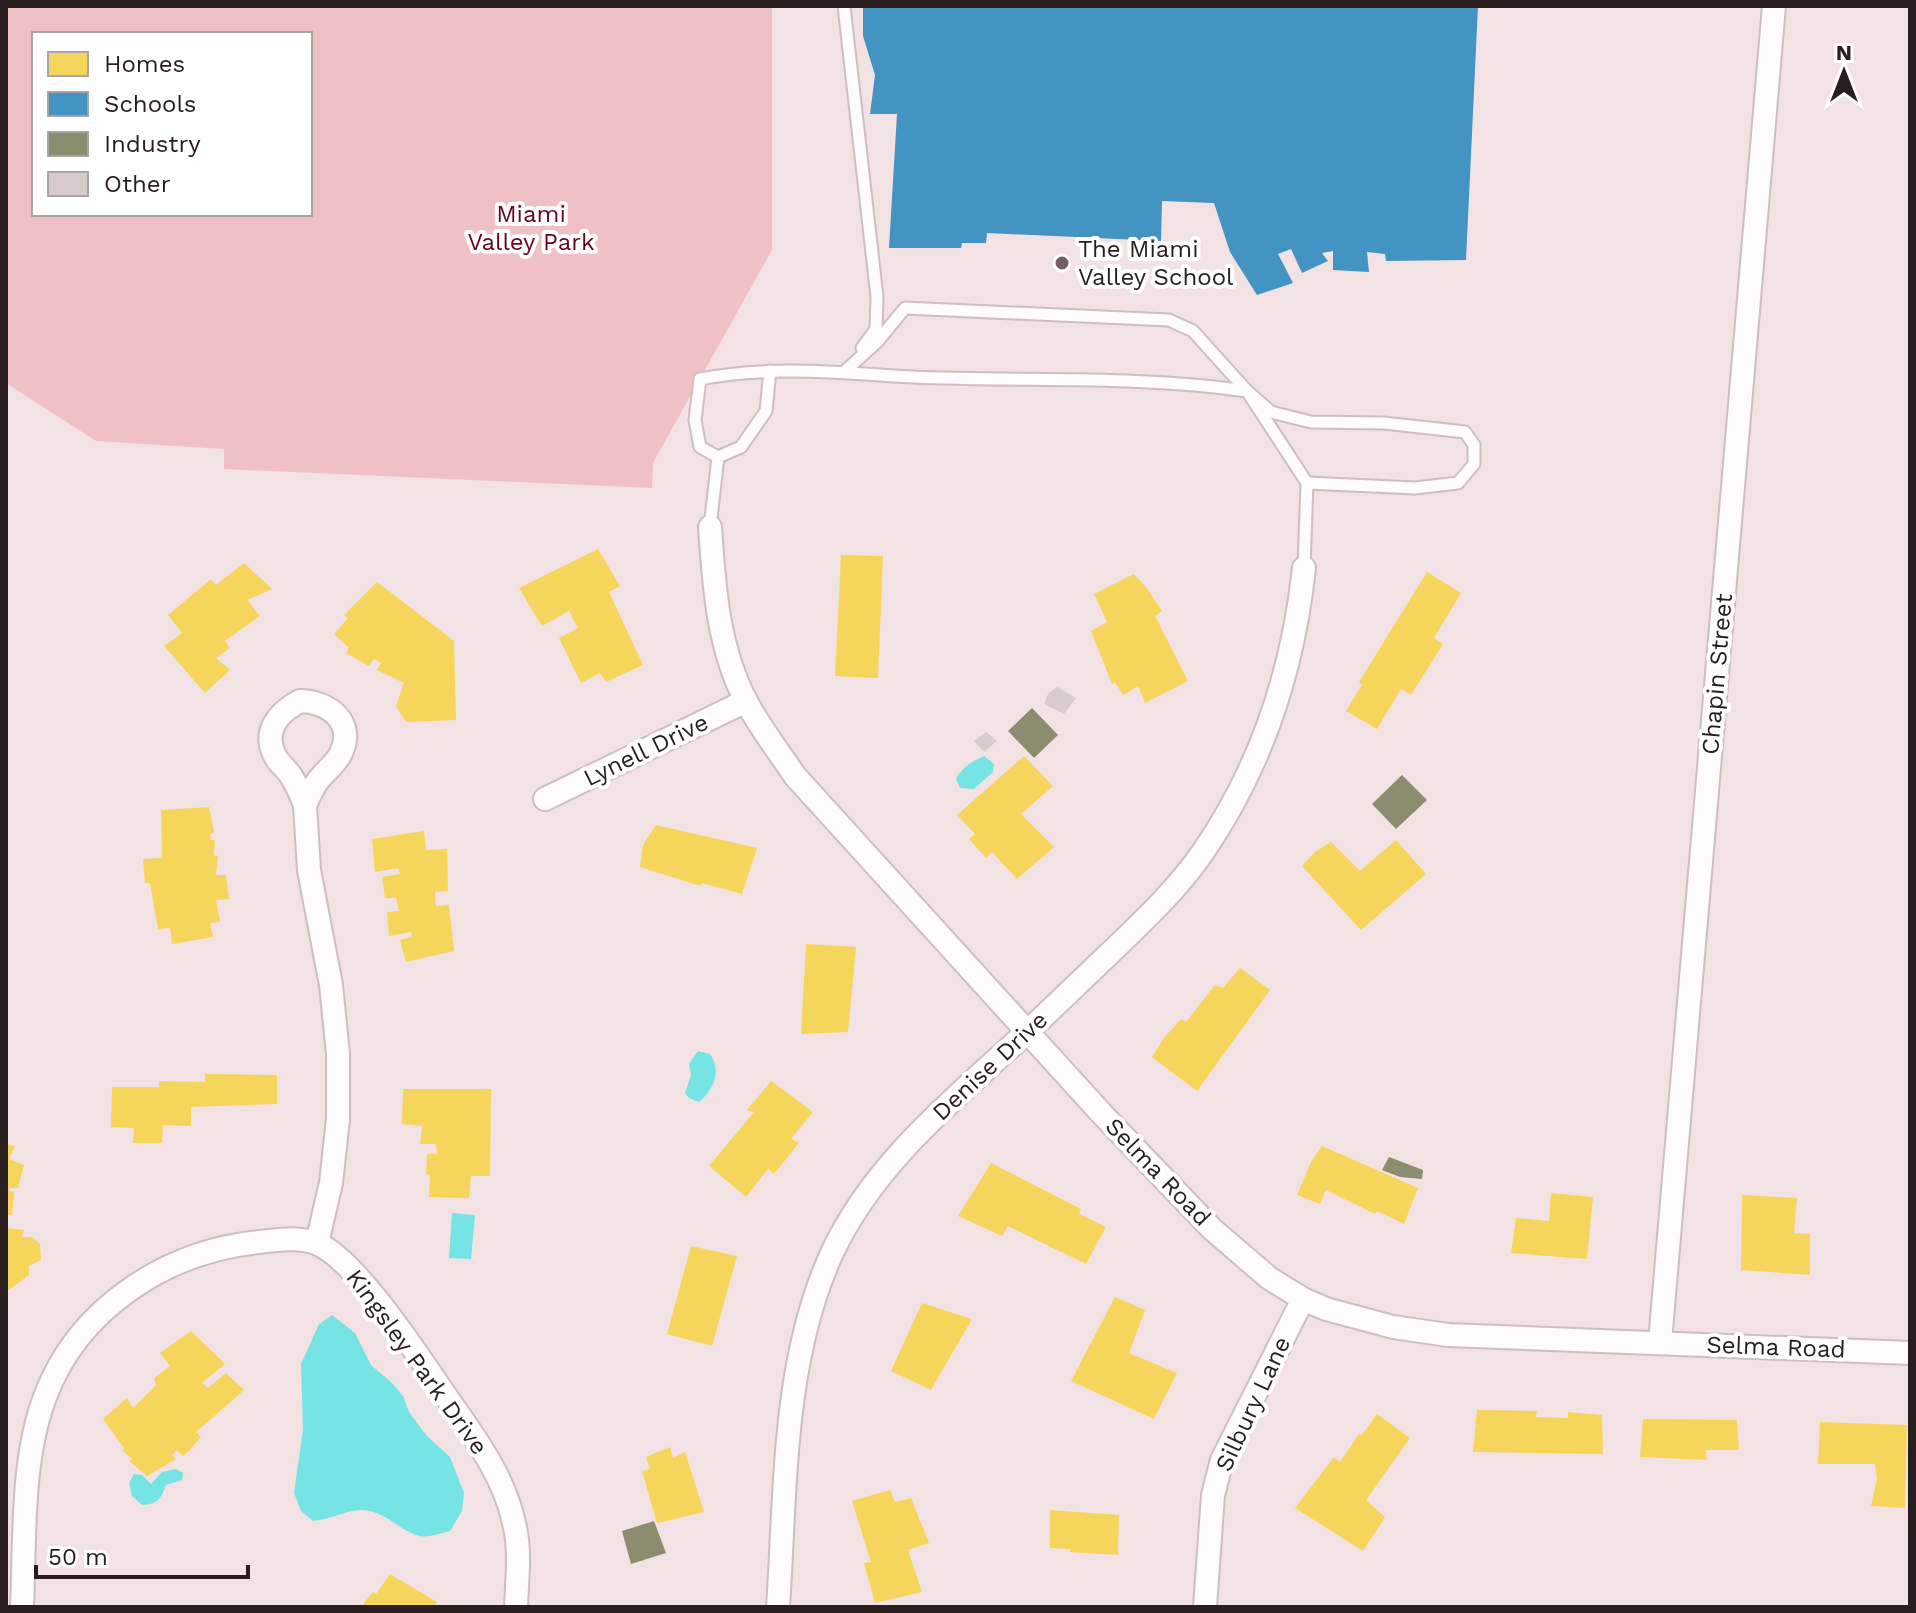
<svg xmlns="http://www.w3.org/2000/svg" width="1916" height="1613" viewBox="0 0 1916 1613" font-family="'Work Sans',sans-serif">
	<rect width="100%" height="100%" fill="#f3e2e3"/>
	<path fill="#f0c1c4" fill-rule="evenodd" d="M6,6H772V250L653,463L652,488L224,469V449L96,441L6,383ZM34,34H310V214H34Z"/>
	<g fill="#76e3e5">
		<path d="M984,756L994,764L993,772L974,789L960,788L956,779C961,768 974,760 984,756Z"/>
		<path d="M698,1051L710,1054C722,1072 714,1089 699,1102L689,1098L685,1093L691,1075L689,1064Z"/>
		<path d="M452,1213L475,1215L471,1259L449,1258Z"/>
		<path d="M332,1315L355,1333L371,1365L392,1383L403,1396L409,1412L427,1436L450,1457L464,1493L462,1511L450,1531C441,1533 429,1538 419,1536C398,1530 386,1511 362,1510C345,1510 330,1520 313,1521L301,1511L294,1493L303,1430L301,1364L319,1324Z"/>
		<path d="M176,1469L183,1473L182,1480L166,1485C161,1498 159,1504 142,1505L132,1496L129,1483L134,1474L142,1475L151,1484L162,1472Z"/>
	</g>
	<g fill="#f6d55c">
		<path d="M598,549L620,586L609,592L643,665L606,682L600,673L581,683L559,638L578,628L569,611L542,626L519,588Z"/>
		<path d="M841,555L883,556L878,678L835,676Z"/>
		<path d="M244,563L272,589L247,600L260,616L225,641L230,648L216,658L230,670L205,693L164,646L182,633L168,615L211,579L216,585Z"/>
		<path d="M1427,572L1461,593L1434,638L1443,644L1411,695L1401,689L1377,729L1346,711L1362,685L1359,682Z"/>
		<path d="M1134,574L1146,587L1162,611L1155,616L1188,681L1145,703L1138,686L1123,695L1115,682L1112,684L1091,631L1107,622L1094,594Z"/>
		<path d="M377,582L454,641L456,720L406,722L396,706L404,683L377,670L381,663L374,659L369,666L346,653L349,648L334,634L348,618L344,615Z"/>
		<path d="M1024,756L1053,786L1021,814L1054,847L1017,879L992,852L986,858L969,839L975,834L957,815Z"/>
		<path d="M209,807L214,832L210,834L211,840H215L214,855L218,856L216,875H226L229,899L216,900L220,922L210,923L213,937L172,944L170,928L158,929L150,883H145L143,859L162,858L161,810Z"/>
		<path d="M656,825L757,848L742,894L702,883L700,886L640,867L643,845Z"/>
		<path d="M424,831L426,850L447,849L448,891L435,892L436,906L449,905L454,951L406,962L400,940L412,937L411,932L389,936L387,912L399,911L396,898H385L382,877L400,874L398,868L375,872L372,839Z"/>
		<path d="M1396,840L1426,874L1361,930L1302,866L1315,852L1331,842L1360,871Z"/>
		<path d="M806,944L856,947L848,1032L801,1034Z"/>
		<path d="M1240,968L1270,990L1197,1091L1152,1057L1164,1038L1181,1019L1186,1022L1215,985L1223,988Z"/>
		<path d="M205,1074L277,1075V1104L191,1107V1126L163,1125L162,1143H133L134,1128L111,1127L112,1087H159V1081L205,1082Z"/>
		<path d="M771,1081L813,1112L791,1139L799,1143L774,1174L768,1169L746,1197L709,1166L754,1112L747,1110Z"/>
		<path d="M403,1089H491L490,1176H471L469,1198L429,1197L430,1175L426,1174L427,1154H437L436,1144H420L422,1126L402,1124Z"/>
		<path d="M6,1144L15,1146L9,1159L24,1165L18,1188H10L9,1191L14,1192L12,1215H6Z"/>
		<path d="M1322,1146L1418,1188L1404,1224L1377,1211L1375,1214L1326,1190L1320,1204L1297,1195L1311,1162Z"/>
		<path d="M991,1163L1081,1209L1079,1214L1106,1227L1086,1264L1008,1226L1002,1236L958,1216Z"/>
		<path d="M1551,1193L1593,1197L1587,1259L1511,1253L1516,1218L1549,1221Z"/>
		<path d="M1742,1195L1797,1198L1794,1233L1810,1234V1275L1741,1270Z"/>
		<path d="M6,1228L24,1230L22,1237H32L40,1244L41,1260L29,1266V1275L6,1292Z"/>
		<path d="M691,1246L737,1256L712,1346L667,1334Z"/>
		<path d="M1115,1297L1145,1310L1129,1353L1177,1373L1154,1419L1071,1381Z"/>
		<path d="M922,1303L972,1319L931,1390L891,1371Z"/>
		<path d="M191,1331L225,1364L202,1383L208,1388L226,1373L244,1390L196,1432L201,1437L189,1451L183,1456L177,1450L172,1455L176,1459L147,1476L129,1461L132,1459L122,1450L124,1448L103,1419L127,1398L133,1408L156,1385L154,1378L170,1366L160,1353Z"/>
		<path d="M1477,1410L1537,1411L1536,1417L1568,1418V1412L1602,1415L1603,1454L1473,1452Z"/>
		<path d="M1377,1414L1410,1438L1366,1500L1385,1517L1363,1551L1295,1508L1334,1457L1340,1462L1359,1434L1362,1435Z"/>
		<path d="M1643,1419L1737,1420L1739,1450H1706L1707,1460L1640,1457Z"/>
		<path d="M1820,1422L1907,1425L1905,1508L1871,1506L1877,1478L1875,1464H1818Z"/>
		<path d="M670,1447L673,1458L685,1452L704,1512L657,1523L642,1471L650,1469L646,1457Z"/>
		<path d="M890,1490L895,1502L911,1498L929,1543L908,1550L922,1592L875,1603L864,1563L871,1562L852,1501Z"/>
		<path d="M1050,1510L1119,1515L1118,1555L1070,1552V1549L1050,1548Z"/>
		<path d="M390,1574L437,1602L434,1607H366L363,1604L373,1592L376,1594Z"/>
	</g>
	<path fill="#4393c3" d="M863,6H1478L1466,260L1386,261L1385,254L1367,252L1369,272L1333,270V251L1322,253L1328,261L1302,273L1291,249L1278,254L1293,283L1257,295L1230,252L1214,203L1162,201L1161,241L987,233L986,243H962L961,248H889L897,114H870L875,75L863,36Z"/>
	<g fill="#8c8c6e">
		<path d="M1032,708L1058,735L1034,758L1008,731Z"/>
		<path d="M1402,775L1427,800L1396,829L1372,804Z"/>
		<path d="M1389,1157L1423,1170L1422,1179L1400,1177L1382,1170Z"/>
		<path d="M654,1521L666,1553L631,1564L622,1531Z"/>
	</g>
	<g fill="#d9cacb">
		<path d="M1057,687L1076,698L1064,714L1044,704L1048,694Z"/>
		<path d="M986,732L997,741L984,752L974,741Z"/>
	</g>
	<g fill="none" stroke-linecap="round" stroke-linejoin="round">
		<defs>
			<g id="service">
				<path d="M844,6L877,297L876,329L862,348"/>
				<path d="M845,371L877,342L905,308L1169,320L1193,331L1247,391L1271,412L1311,422L1384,423L1465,432L1474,445V464L1458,483L1415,488L1307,483"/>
				<path d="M718,457L700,447L695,420L700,379C771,365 842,373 913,377C1024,382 1136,375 1247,391L1307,483L1304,568"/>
				<path d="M718,457L741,447L766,411L770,371"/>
				<path d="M710,527L718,457"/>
			</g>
			<g id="minor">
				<path d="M710,527C714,587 718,649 747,703C761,729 779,752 795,776L1102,1114L1212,1229L1269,1278L1303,1299L1326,1309L1393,1327L1448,1335L1910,1353"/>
				<path d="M300,701C328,701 356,722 341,753C336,764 324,772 317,782C312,789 309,797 305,805C301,795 297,785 291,776C287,769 279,764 275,756C262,731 279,712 300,701Z"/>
				<path d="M545,799L746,701"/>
				<path d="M305,805L309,870L331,985L338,1054V1119L331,1183L317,1243"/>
				<path d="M1660,1342L1774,6"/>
				<path d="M22,1607C25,1540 21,1460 45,1397C78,1308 167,1251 259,1242C278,1240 300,1236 318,1244C355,1260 415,1351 439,1386C468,1429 503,1471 514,1523C521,1550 517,1579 516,1607"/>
				<path d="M778,1607C786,1490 782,1362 832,1253C870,1171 940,1111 1006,1051C1041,1020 1074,987 1108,955C1142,922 1176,891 1203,852C1262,766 1293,671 1304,568"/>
				<path d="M1205,1607L1213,1495L1222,1460L1303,1299"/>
			</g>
		</defs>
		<use href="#service" stroke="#cdbfbf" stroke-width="15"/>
		<use href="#minor" stroke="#cdbfbf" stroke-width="26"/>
		<use href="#service" stroke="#fdfbfb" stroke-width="11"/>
		<use href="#minor" stroke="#fdfbfb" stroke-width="22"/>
	</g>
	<circle fill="#706263" stroke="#fff" stroke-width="3" cx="1062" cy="263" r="8"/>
	<g text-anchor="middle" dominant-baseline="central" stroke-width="8" stroke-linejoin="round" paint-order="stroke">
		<g font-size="24" fill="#680520" stroke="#fff">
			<text x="531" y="214">Miami<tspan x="531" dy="28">Valley Park</tspan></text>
		</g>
		<g font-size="24" fill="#2a1d1e" stroke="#fff" text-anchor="start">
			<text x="1078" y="249">The Miami<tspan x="1078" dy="28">Valley School</tspan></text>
		</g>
		<g font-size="24" fill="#2a1d1e" stroke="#fff">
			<text transform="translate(1717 674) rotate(-85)">Chapin Street</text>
			<text transform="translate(646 750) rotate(-26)">Lynell Drive</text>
			<text transform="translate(990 1066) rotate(-43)">Denise Drive</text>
			<text transform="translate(1158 1172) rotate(46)">Selma Road</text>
			<text transform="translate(1776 1347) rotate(2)">Selma Road</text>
			<text transform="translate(417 1362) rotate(54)">Kingsley Park Drive</text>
			<text transform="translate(1253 1404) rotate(-65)">Silbury Lane</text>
		</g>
	</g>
	<rect width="1916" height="1613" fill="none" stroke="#2a1d1e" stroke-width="16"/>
	<rect x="32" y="32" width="280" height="184" fill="#ffffff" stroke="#aaa5a5" stroke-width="2"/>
	<rect x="48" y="52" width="40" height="24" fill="#f6d55c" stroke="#aaa5a5" stroke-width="2"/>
	<text x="104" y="72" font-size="24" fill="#2a1d1e">Homes</text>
	<rect x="48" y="92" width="40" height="24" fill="#4393c3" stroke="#aaa5a5" stroke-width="2"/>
	<text x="104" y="112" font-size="24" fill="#2a1d1e">Schools</text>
	<rect x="48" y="132" width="40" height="24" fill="#8c8c6e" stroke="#aaa5a5" stroke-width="2"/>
	<text x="104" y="152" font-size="24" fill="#2a1d1e">Industry</text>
	<rect x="48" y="172" width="40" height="24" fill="#d9cacb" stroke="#aaa5a5" stroke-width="2"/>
	<text x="104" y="192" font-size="24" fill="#2a1d1e">Other</text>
	<g transform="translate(1844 72)" stroke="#ffffff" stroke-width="6" paint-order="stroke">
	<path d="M0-6L14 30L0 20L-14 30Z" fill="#2a1d1e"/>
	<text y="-12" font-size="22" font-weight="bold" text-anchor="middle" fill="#2a1d1e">N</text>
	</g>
	<path d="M36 1565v12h212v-12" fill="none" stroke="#2a1d1e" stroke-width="4"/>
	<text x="48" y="1565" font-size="24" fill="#2a1d1e" stroke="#ffffff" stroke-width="6" paint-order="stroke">50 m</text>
</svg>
